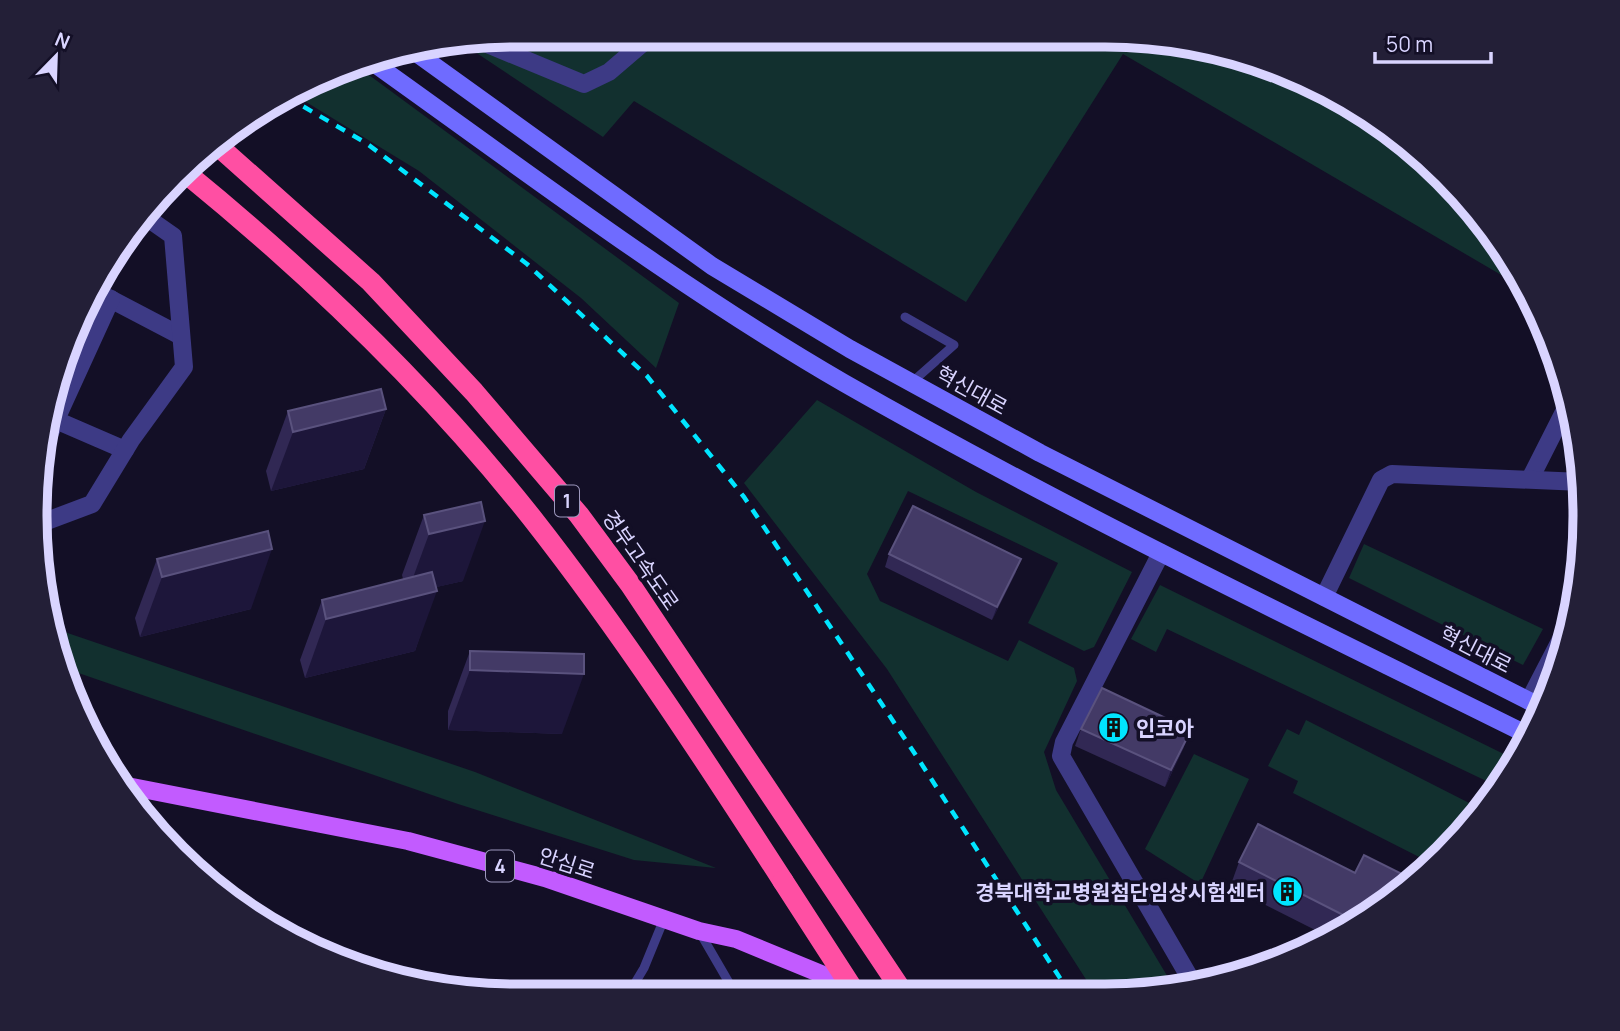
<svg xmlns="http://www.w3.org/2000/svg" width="1620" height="1031" viewBox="0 0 1620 1031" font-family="Manrope,'Noto Sans KR',sans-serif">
	<rect width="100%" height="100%" fill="#130f26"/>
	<g fill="#12302f">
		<path d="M516,35L1167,39L1288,71L1397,135L1466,199L1521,276L1527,290L1123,54L966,302L634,101L603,137L463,44Z"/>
		<path d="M354,64L679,303L656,368L581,298L419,171L293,94Z"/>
		<path d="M817,400L976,492L1132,572L1094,647L1084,651L1028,623L1058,563L908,491L867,574L880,601L1008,661L1019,640L1074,668L1077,681L1044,752L1056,790L1175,989L1136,995H1096L887,669L744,483Z"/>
		<path d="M1364,544L1543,629L1523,665L1349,578Z"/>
		<path d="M1160,585L1516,760L1499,787L1167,629L1156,652L1131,639Z"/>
		<path d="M50,627L475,772L716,868L634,860L458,804L64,668L51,640Z"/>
		<path d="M1306,720L1483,810L1431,863L1293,793L1298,781L1268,766L1287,729L1299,735Z"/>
		<path d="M1194,754L1249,779L1200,884L1145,849Z"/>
	</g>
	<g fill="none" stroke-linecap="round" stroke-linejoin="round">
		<g stroke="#3d3a85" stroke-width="9">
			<path d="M905,317L954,345L911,383"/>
			<path d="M699,931L735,993"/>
			<path d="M629,993L644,968L664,919"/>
		</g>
		<g stroke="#3d3a85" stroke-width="18">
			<path d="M480,41L584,84L609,72L651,36"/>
			<path d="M97,292L181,336"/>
			<path d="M51,418L125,450"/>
			<path d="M48,437L111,299"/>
			<path d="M1530,479L1569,402"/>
			<path d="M36,525L92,504L131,440L184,367L173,236L143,215"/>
			<path d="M1161,553L1064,742L1061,756L1194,985"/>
			<path d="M1324,597L1381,480L1392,474L1582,482"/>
			<path d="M1529,701L1572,618"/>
		</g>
		<g stroke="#6f6bff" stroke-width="18">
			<path d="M415,52L712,266L850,349L1040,453L1543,708"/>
			<path d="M368,59C524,170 678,287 844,383C1068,511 1300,622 1530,736"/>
		</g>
		<path stroke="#c25bff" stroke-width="18" d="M117,784L408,841L545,878L699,931L736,939L870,994"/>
		<g stroke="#ff4fa3" stroke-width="21">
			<path d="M217,145L371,282L474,392L579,515L630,584L904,994"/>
			<path d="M187,174C312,276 432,392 532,518C623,634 703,757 783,881"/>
		</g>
		<path stroke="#00e5ff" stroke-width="4.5" stroke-dasharray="10 9" stroke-linecap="butt" d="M287,97L366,143L527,264L647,376L744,497L917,757L1071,995"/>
		<path stroke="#ff4fa3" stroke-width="21" d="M783,881L856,994"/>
	</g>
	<g fill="#312854">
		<path d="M386,409L364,469L271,491L266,471L288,411Z"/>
		<path d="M424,515L463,581L436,587L415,651L305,678L300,660L322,600L403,579L402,575Z"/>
		<path d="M889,554L1016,572L992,620L885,567Z"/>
		<path d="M157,559L251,609L140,637L135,618Z"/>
		<path d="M470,651L562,734L448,730V711Z"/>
		<path d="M1081,729L1184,747L1165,787L1075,746Z"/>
		<path d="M1239,862L1355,873L1397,896L1331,938L1230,887Z"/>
	</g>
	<g fill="#1d163a">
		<path d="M386,409L364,469L271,491L293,432Z"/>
		<path d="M485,521L463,581L407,594L429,534Z"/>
		<path d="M272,549L251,609L140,637L162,577Z"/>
		<path d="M1021,559L1016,572L992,620L997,607Z"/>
		<path d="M437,591L415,651L305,678L326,619Z"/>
		<path d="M470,670L584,674L562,734L448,730Z"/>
		<path d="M1191,730L1184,747L1165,787L1171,770Z"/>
	</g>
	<g fill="#433a66" stroke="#5a527e" stroke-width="2">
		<path d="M381,389L386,409L293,432L288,411Z"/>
		<path d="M481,502L485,521L429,534L424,515Z"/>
		<path d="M913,506L1021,559L997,607L889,554Z"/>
		<path d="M268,531L272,549L162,577L157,559Z"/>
		<path d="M432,572L437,591L326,619L322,600Z"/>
		<path d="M470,651L584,654V674L470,670Z"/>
		<path d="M1102,688L1191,730L1171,770L1081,729Z"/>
		<path d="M1258,824L1355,873L1364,855L1414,880L1397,896L1357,922L1239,862Z"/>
	</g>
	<defs>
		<symbol id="building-disc" viewBox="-11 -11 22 22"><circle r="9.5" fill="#00e5ff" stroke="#130f26"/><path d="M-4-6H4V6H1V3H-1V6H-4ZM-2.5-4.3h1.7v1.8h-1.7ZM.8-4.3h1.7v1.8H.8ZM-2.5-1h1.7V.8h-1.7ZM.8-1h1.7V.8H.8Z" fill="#111"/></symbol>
	</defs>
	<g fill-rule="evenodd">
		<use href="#building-disc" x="1096" y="710" width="35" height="35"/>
		<use href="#building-disc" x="1270" y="874" width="35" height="35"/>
	</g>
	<g text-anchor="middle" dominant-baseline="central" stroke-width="7" stroke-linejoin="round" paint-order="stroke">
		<g fill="#130f26" stroke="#9e99be" stroke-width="2">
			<rect x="555" y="485.5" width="24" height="31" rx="5"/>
			<rect x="486" y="850.5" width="28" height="31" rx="5"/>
		</g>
		<g font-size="19" font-weight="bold" fill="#d9d4ff">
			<text x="567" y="501">1</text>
			<text x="500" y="866">4</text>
		</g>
		<g font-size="21" fill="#d9d4ff" stroke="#130f26">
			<text transform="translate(972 390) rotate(29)">혁신대로</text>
			<text transform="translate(641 560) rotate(55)">경부고속도로</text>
			<text transform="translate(1476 649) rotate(27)">혁신대로</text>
			<text transform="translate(567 863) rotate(18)">안심로</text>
		</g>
		<g font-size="21" font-weight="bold" fill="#d9d4ff" stroke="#130f26" text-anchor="start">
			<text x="1136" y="728">인코아</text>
			<text x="1265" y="892" text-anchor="end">경북대학교병원첨단임상시험센터</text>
		</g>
	</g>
	<path d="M0 0H1620V1031H0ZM515 47H1105A468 468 0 0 1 1573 515V516A468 468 0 0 1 1105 984H515A468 468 0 0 1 47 516V515A468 468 0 0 1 515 47Z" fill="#231f37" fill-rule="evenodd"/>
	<path fill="none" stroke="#d9d4ff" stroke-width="9" d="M515 47H1105A468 468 0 0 1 1573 515V516A468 468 0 0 1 1105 984H515A468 468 0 0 1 47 516V515A468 468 0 0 1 515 47Z"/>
	<g transform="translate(56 56) rotate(23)" stroke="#130f26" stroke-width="5" paint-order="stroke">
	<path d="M0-5L12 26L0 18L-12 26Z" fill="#d9d4ff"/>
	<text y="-10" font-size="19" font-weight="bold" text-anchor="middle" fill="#d9d4ff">N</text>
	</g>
	<path d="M1375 52v10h116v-10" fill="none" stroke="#d9d4ff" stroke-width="3.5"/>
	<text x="1386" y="52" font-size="21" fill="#d9d4ff" stroke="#130f26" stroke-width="5" paint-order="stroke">50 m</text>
</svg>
